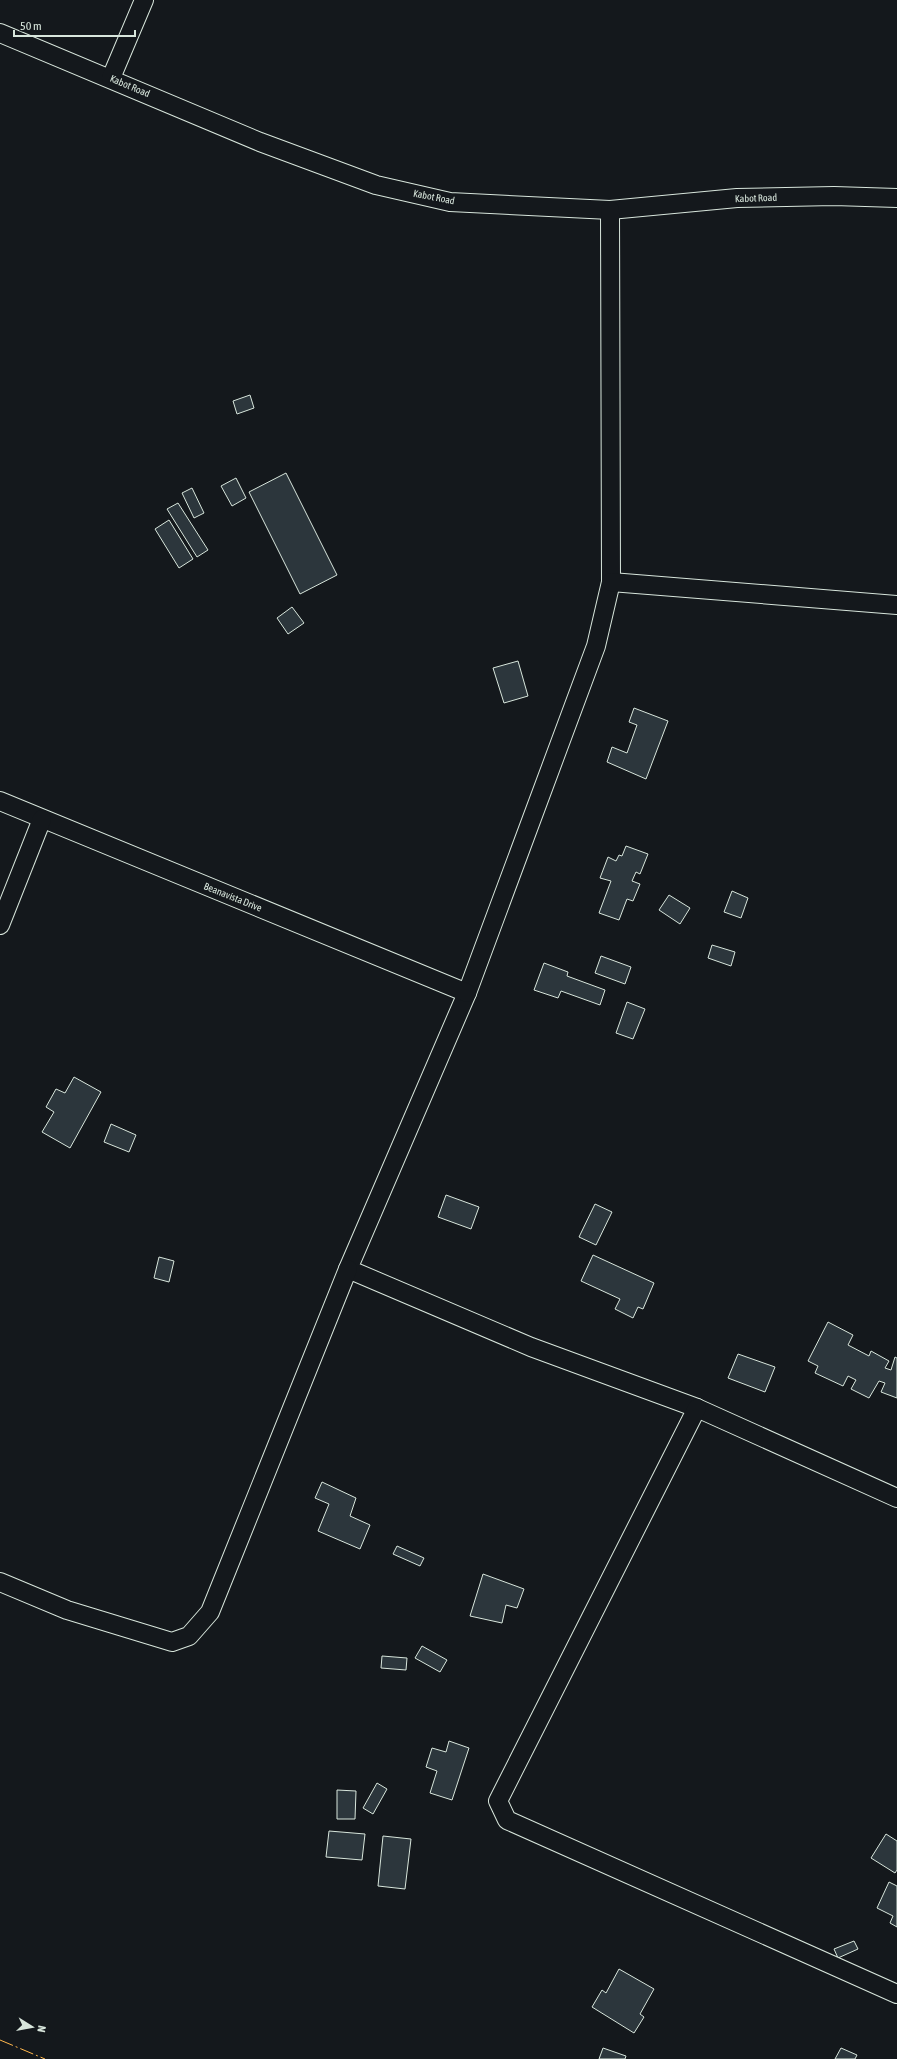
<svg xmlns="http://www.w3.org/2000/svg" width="897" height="2059" viewBox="0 0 897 2059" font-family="'Asap Condensed',sans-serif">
	<rect width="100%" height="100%" fill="#14181c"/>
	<g fill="#2c363c" stroke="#d8e6dc">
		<path d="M250,395L254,408L237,414L233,401Z"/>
		<path d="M286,473L337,575L300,594L249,492Z"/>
		<path d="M236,478L246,498L232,506L221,486Z"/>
		<path d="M192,488L204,513L194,518L182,493Z"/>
		<path d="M178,503L208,550L197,557L167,509Z"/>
		<path d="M169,520L193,559L179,568L155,529Z"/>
		<path d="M292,607L304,623L288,634L277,618Z"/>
		<path d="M518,661L528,696L504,703L493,668Z"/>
		<path d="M634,708L668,721L646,779L607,762L612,747L627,753L637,725L629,722Z"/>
		<path d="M626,846L648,854L640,874L636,872L632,881L640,884L633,901L627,899L619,920L599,913L611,881L600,878L608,857L616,861L619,855L622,856Z"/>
		<path d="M732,891L748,898L741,918L724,912Z"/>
		<path d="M669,895L690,908L680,924L659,910Z"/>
		<path d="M712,945L735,952L731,966L708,958Z"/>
		<path d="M601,956L631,967L625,984L595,973Z"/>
		<path d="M544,963L568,972L567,976L605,990L600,1005L561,991L558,998L534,990Z"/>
		<path d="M627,1002L645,1009L633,1039L616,1033Z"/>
		<path d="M74,1077L101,1092L70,1148L42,1132L54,1112L46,1107L56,1089L65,1093Z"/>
		<path d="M111,1124L136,1135L129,1152L104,1142Z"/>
		<path d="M446,1195L479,1207L471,1229L438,1217Z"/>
		<path d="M595,1204L612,1212L596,1245L579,1237Z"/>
		<path d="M593,1255L654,1283L643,1309L638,1307L633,1318L615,1309L620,1299L581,1281Z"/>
		<path d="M159,1257L174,1261L169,1282L154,1278Z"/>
		<path d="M828,1322L853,1335L848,1345L869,1356L871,1351L889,1361L885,1368L891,1370L895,1357L897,1358V1398L881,1392L885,1383L879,1381L869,1398L851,1389L856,1380L848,1376L843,1386L815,1373L818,1366L808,1361Z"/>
		<path d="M738,1354L775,1367L765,1392L728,1378Z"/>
		<path d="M322,1482L356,1498L350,1516L370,1525L360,1549L318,1531L329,1504L315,1498Z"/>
		<path d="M397,1546L424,1558L420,1566L393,1554Z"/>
		<path d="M483,1574L524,1589L517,1608L506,1605L502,1623L470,1616Z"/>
		<path d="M422,1646L447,1660L440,1672L415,1658Z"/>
		<path d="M382,1656L407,1658L406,1670L381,1668Z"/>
		<path d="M449,1741L469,1748L452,1800L430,1793L437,1771L426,1767L432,1748L446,1752Z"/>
		<path d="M377,1783L387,1789L373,1814L363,1808Z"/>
		<path d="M337,1790L356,1791L355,1819H337Z"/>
		<path d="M329,1831L365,1834L362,1860L326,1857Z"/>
		<path d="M886,1834L897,1841V1870L895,1873L871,1858Z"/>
		<path d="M383,1836L411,1839L405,1889L378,1886Z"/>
		<path d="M889,1882L897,1886V1927L890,1923L893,1916L877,1908Z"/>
		<path d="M854,1941L858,1949L838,1958L834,1949Z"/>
		<path d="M619,1969L654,1989L640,2014L644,2017L634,2033L592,2007L602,1990L606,1993Z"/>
		<path d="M603,2048L626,2056L625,2059H599Z"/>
		<path d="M841,2048L857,2055L855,2059H835Z"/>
	</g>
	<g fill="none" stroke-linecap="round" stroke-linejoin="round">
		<defs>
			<g id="minor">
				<path d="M0,33L260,142L376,185L450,202L610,210L737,198L834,196L897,198"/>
				<path d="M111,78L144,0"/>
				<path d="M610,210L611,582L596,646L467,993L348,1269L531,1347L697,1408L897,1498"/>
				<path d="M611,582L897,605"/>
				<path d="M0,801L467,993"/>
				<path d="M0,925L42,819"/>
				<path d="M697,1408L498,1801L507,1820L897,1994"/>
				<path d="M0,1582L67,1610L172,1642L189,1636L210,1612L348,1269"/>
			</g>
		</defs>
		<use href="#minor" stroke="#d8e6dc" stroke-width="20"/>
		<use href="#minor" stroke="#14181c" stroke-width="18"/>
		<path stroke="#ffb74d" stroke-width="1" stroke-dasharray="14 3 2 3" stroke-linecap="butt" d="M0,2040L45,2059"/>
	</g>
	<g text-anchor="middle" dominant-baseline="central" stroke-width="3" stroke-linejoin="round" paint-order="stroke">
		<g font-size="10" fill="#d8e6dc" stroke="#14181c">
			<text transform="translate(130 86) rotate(23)">Kabot Road</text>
			<text transform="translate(434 197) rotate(11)">Kabot Road</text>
			<text transform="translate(756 198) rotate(-2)">Kabot Road</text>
			<text transform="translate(233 897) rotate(22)">Beanavista Drive</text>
		</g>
	</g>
	<g transform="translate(32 2027) rotate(101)" stroke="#14181c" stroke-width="3" paint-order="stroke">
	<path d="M0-3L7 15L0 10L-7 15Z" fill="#d8e6dc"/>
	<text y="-6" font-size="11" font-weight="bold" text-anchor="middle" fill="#d8e6dc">N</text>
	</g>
	<path d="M14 30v6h121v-6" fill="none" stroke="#d8e6dc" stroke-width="2"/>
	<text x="20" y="30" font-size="12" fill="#d8e6dc" stroke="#14181c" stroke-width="3" paint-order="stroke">50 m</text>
</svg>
